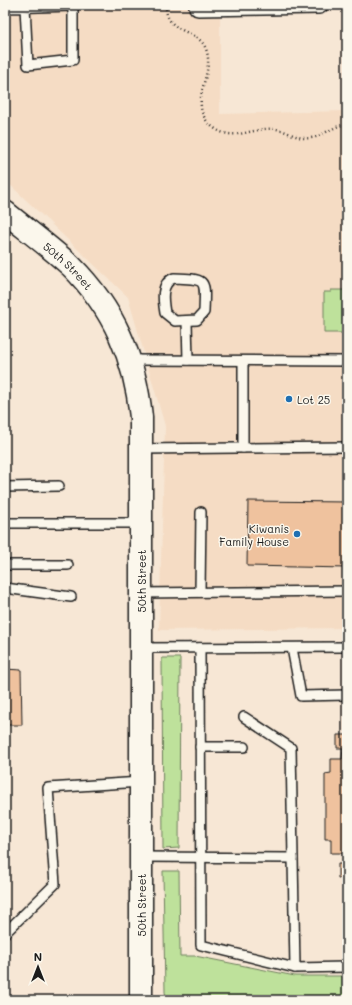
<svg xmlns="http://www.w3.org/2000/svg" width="352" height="1005" viewBox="0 0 352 1005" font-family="Mali,sans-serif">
	<rect width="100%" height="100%" fill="#f7e7d5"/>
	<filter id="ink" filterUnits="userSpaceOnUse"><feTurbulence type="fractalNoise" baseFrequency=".025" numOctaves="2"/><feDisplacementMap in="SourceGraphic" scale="8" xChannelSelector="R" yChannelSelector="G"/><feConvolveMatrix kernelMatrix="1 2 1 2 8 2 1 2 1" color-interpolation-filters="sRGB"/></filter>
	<g filter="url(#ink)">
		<path fill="#f5dcc4" d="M5,5H220V114L347,111V628L159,630L165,426L128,297L5,180Z"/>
		<g fill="#bee19b" stroke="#6d7e5c">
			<path d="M331,290H347V333H324V292H331Z"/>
			<path d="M162,658H180L179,848L163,849Z"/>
			<path d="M163,871H179L180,956H195L295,976H347V1000H172L166,997L165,992Z"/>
		</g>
		<g fill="#efc29e" stroke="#1c1c1c">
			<path d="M248,501L347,502V568L247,566Z"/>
			<path d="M5,669L21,670L22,725H5Z"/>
			<path d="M337,735H347V941L345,878H338V864H343V853H331V839H325V774L331,773V759H342L343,748H337Z"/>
		</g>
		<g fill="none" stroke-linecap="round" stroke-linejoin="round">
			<defs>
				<g id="service">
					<path d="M5,8L73,6V60L28,65L25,7"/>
					<path d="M174,278C208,279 205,279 204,312L197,320L175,321L165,313C163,301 160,283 174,278Z"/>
					<path d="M187,322L188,360"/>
					<path d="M131,360L347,361"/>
					<path d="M243,448V361"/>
					<path d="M141,449L347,447"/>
					<path d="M5,487L59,486"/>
					<path d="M5,523H141"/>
					<path d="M5,565H68"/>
					<path d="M5,588L71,597"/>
					<path d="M200,592L201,512"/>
					<path d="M141,593L347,591"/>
					<path d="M141,648L347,647"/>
					<path d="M200,648L201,945L295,968L347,967"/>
					<path d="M292,648L301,696L347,695"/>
					<path d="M244,717L291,748L295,968"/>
					<path d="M200,747H244"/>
					<path d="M141,857L293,858"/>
					<path d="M5,933L55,884L48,788L141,782"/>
				</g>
				<path id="minor" d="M198,7L319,5"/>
				<g id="tertiary">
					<path id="s1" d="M5,212C27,230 50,247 71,266C114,309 135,358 141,417V1000"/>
				</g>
			</defs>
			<use href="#service" stroke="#1c1c1c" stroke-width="12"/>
			<use href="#minor" stroke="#1c1c1c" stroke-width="20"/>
			<use href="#tertiary" stroke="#1c1c1c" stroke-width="25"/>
			<path stroke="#1c1c1c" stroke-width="2.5" stroke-dasharray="1 3" stroke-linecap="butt" d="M166,5C165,35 198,28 206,49C214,70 196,90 202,112C204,118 209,125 214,128C235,143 254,126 276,129C288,131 298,140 311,138C324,136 332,126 347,124"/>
			<use href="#service" stroke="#fbf7ec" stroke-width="9"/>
			<use href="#minor" stroke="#fbf7ec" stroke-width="17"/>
			<use href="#tertiary" stroke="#fbf7ec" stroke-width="22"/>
		</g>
	</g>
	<g fill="#1f6fb2" stroke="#fbf7ec" stroke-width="1.5">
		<circle cx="289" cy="399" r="4"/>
		<circle cx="297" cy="534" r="4"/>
	</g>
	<g text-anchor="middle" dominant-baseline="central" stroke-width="3" stroke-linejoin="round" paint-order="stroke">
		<g font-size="11" fill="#1c1c1c" stroke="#fbf7ec">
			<text stroke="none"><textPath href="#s1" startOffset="83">50th Street</textPath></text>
			<text transform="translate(141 581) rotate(-90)">50th Street</text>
			<text transform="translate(141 905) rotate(-90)">50th Street</text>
		</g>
		<g font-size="11" fill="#1c1c1c" stroke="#fbf7ec" text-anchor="start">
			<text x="297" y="399">Lot 25</text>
			<text x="289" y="528" text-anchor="end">Kiwanis<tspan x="289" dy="13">Family House</tspan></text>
		</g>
	</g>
	<rect width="352" height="1005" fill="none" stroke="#fbf7ec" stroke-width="20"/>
	<rect x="10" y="10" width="332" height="985" fill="none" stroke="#1c1c1c" stroke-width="1.5" filter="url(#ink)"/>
	<g transform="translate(38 967)" stroke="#fbf7ec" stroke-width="3" paint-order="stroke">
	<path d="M0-3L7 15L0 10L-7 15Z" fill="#1c1c1c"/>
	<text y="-6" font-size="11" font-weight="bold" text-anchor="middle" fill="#1c1c1c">N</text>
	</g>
</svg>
